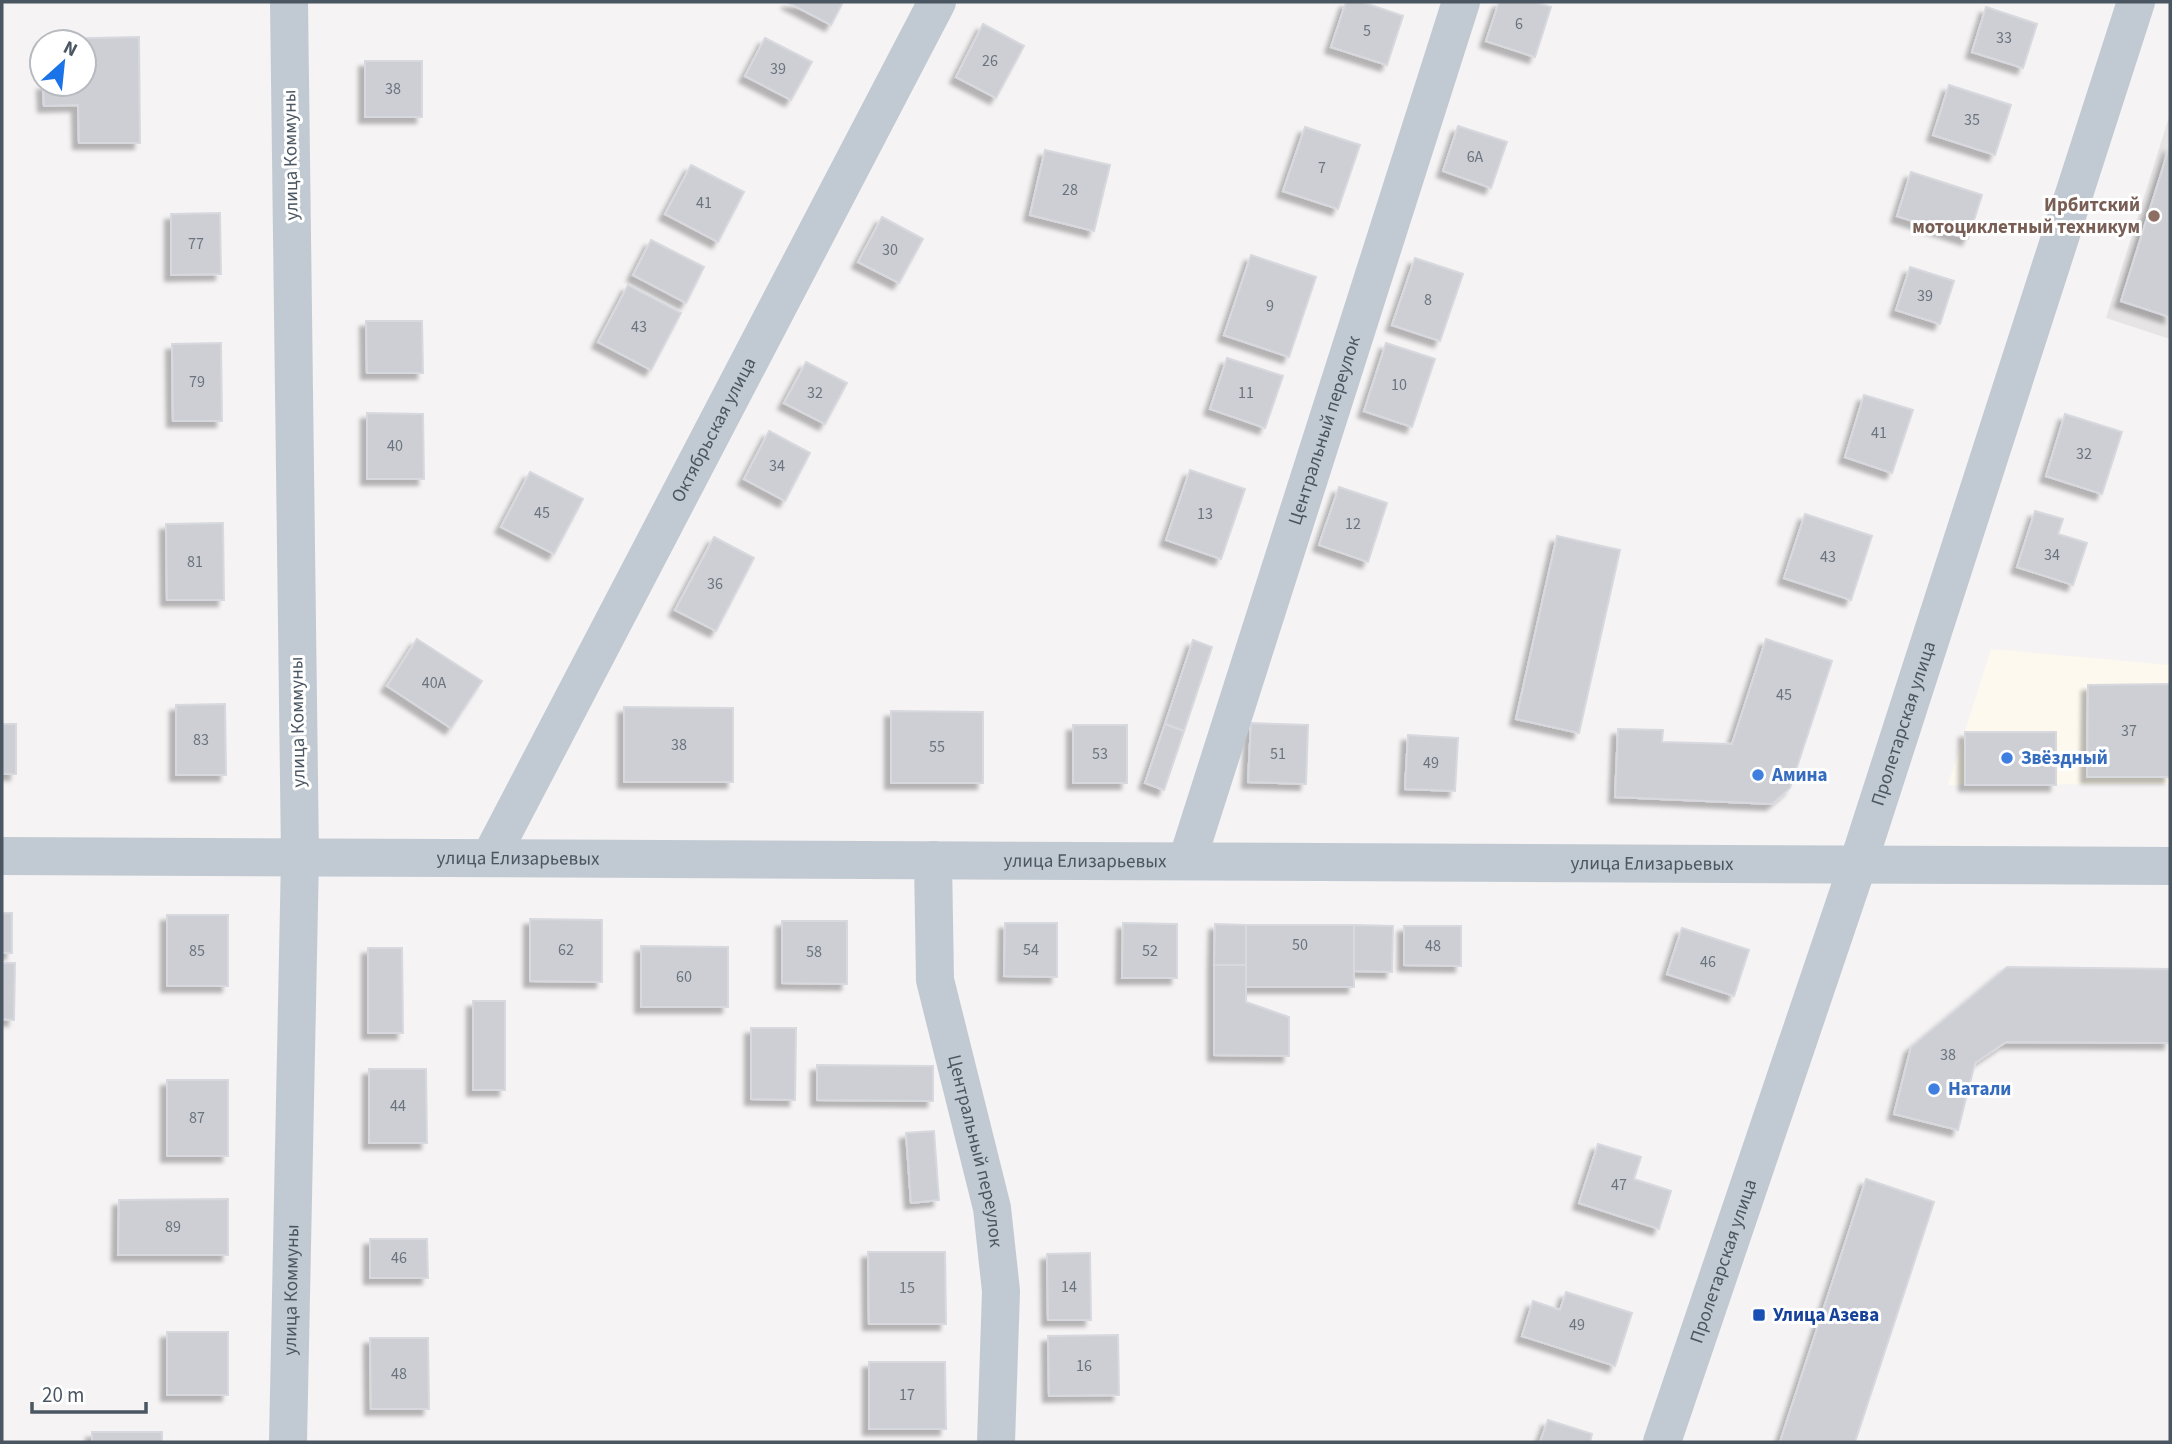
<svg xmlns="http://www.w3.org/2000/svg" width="2172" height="1444" viewBox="0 0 2172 1444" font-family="'Source Sans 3',sans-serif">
	<defs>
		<filter id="shadow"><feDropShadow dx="-6" dy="6" stdDeviation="2" flood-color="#0004"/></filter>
	</defs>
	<rect width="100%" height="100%" fill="#f5f3f3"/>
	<path fill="#fdf9ef" d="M1991,649L2170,665V784L1948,785Z"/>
	<path fill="#e6e4e5" d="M2170,114V339L2106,318Z"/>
	<g fill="#cdcfd5" stroke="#d7d9de" stroke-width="2" filter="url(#shadow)">
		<path d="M787,2H843L831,25Z"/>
		<path d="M1346,2H1362L1403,16L1387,65L1331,47Z"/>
		<path d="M1499,2H1534L1551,7L1535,57L1486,41Z"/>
		<path d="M1986,7L2037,24L2023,68L1972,52Z"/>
		<path d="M983,24L1024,46L996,98L956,77Z"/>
		<path d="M139,37L140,143H79L78,105L44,106L43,84H84V42H43V39Z"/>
		<path d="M765,38L812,62L791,100L745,76Z"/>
		<rect x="365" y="61" width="57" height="56"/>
		<path d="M1949,85L2011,105L1995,155L1933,135Z"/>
		<path d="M1458,126L1507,142L1491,188L1443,171Z"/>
		<path d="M1305,127L1360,145L1338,209L1283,191Z"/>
		<path d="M2170,145V317L2121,301Z"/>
		<path d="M1045,150L1110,165L1094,231L1030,215Z"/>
		<path d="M691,165L744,192L718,242L665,214Z"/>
		<path d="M1911,172L1982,195L1968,239L1897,216Z"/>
		<path d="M220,213L221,274L171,275V214Z"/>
		<path d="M882,217L923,239L899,283L858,262Z"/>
		<path d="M651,240L704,267L686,303L633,275Z"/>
		<path d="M1251,255L1316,277L1289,357L1224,335Z"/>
		<path d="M1415,258L1463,274L1440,341L1392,325Z"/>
		<path d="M1910,267L1954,281L1940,324L1896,310Z"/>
		<path d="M628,285L681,313L651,370L598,342Z"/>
		<path d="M366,321H422L423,373H367Z"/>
		<path d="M221,343L222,421H173L172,344Z"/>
		<path d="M1386,343L1435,359L1412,427L1364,411Z"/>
		<path d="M1227,358L1283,376L1265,428L1210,409Z"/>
		<path d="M806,362L847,383L825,424L784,403Z"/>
		<path d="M1864,395L1913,410L1892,473L1845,457Z"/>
		<path d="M367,413L423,414L424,479H367Z"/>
		<path d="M2065,414L2122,432L2102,494L2046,476Z"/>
		<path d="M769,431L810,453L785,501L744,479Z"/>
		<path d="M1190,470L1245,489L1221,559L1166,540Z"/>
		<path d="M530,472L583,499L554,554L501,527Z"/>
		<path d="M1339,487L1387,503L1368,562L1319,545Z"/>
		<path d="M2035,511L2063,519L2058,534L2087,543L2073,585L2017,567Z"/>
		<path d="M1805,514L1872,536L1851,600L1784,578Z"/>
		<path d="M223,523L224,600H167L166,524Z"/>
		<path d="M1557,536L1620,550L1579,733L1516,719Z"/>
		<path d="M714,537L754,558L716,631L675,610Z"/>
		<path d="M417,639L482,681L451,728L387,686Z"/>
		<path d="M1766,639L1832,661L1790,788L1772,804L1615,797L1618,729L1663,730L1662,742L1732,744Z"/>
		<path d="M1193,640L1212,647L1184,731L1165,724Z"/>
		<path d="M2170,684V777H2087L2088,685Z"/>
		<path d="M225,704L226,775H176V705Z"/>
		<path d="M624,707L733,708V782H624Z"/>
		<path d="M891,711L983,712V783H891Z"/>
		<path d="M1251,723L1308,725L1306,784L1248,782Z"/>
		<rect x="2" y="724" width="14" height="50"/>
		<path d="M1165,724L1184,731L1164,790L1145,783Z"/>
		<rect x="1073" y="725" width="54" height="58"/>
		<rect x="1965" y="732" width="91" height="53"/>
		<path d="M1408,735L1458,738L1455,791L1405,789Z"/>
		<rect x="2" y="913" width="10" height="40"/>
		<rect x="167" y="915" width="61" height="71"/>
		<path d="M530,919L602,920V982L530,981Z"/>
		<path d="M782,921H847V984L782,983Z"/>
		<path d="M1005,923H1057V977L1004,976Z"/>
		<path d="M1123,923L1177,924V978H1122Z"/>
		<path d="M1215,924L1246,925V965H1214Z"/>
		<rect x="1246" y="925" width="108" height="62"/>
		<path d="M1354,925L1393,926L1392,972L1354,971Z"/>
		<path d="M1404,926H1461V966L1404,965Z"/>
		<path d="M1682,928L1749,950L1734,996L1667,974Z"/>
		<path d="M641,946L728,947V1007H641Z"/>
		<path d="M368,948H402L403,1033H368Z"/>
		<path d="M2,963H15L14,1020L2,1019Z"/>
		<path d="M1214,965H1246V1002L1289,1017V1056L1214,1055Z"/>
		<path d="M2007,967L2170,969V1043L2006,1042L1975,1063L1958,1130L1894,1114L1911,1047Z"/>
		<rect x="473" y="1001" width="32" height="89"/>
		<path d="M751,1028H796L795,1100L751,1099Z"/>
		<path d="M817,1065L933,1066V1101L817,1100Z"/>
		<path d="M369,1069H426L427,1143H369Z"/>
		<rect x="167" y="1080" width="61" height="76"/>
		<path d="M934,1131L939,1200L911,1203L906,1133Z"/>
		<path d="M1598,1144L1641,1157L1634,1179L1671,1191L1659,1229L1579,1203Z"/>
		<path d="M1866,1179L1934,1202L1855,1442H1780Z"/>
		<path d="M228,1199V1255H118L119,1200Z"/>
		<path d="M370,1239H427L428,1278H370Z"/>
		<path d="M868,1252H945L946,1324H869Z"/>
		<path d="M1090,1253L1091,1320H1048L1047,1254Z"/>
		<path d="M1566,1292L1632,1313L1615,1366L1522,1336L1533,1301L1560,1310Z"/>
		<rect x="167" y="1332" width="61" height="63"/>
		<path d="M1118,1335L1119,1395L1049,1396L1048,1336Z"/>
		<path d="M370,1338H428L429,1409H371Z"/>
		<path d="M869,1362H945L946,1429H869Z"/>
		<path d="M1548,1420L1592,1434L1590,1442H1540Z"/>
		<rect x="92" y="1432" width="70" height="10"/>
	</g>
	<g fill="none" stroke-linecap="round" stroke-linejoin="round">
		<g stroke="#c1cad2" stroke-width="38">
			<path id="s1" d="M2,856L2170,866"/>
			<path id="s2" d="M490,858L937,2"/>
			<path id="s3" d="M933,860L935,980L992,1208L1001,1291L996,1442"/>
			<path id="s4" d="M1187,861L1461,2"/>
			<path id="s5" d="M288,1442L300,857L289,2"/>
			<path id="s6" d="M1662,1442L1858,864L2136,2"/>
		</g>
	</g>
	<circle fill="#8d6e63" stroke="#fff" stroke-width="2.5" cx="2154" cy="216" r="7"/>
	<g fill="#3f7fe0" stroke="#fff" stroke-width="2.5">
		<circle cx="2007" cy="758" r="7"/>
		<circle cx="1758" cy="775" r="7"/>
		<circle cx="1934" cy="1089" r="7"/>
	</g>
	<rect fill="#1a4fb4" stroke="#fff" stroke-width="2.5" x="1752" y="1308" width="14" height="14" rx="3.5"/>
	<g text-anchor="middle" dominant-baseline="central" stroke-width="6" stroke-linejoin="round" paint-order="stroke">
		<g font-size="16" fill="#6b747e">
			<text x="1519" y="24">6</text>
			<text x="1367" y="31">5</text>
			<text x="2004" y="38">33</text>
			<text x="990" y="61">26</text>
			<text x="778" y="69">39</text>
			<text x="393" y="89">38</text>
			<text x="1972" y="120">35</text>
			<text x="1475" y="157">6А</text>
			<text x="1322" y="168">7</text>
			<text x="1070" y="190">28</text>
			<text x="704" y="203">41</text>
			<text x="196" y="244">77</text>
			<text x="890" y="250">30</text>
			<text x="1925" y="296">39</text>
			<text x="1428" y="300">8</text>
			<text x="1270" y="306">9</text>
			<text x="639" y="327">43</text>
			<text x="197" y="382">79</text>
			<text x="1399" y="385">10</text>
			<text x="815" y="393">32</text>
			<text x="1246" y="393">11</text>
			<text x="1879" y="433">41</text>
			<text x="395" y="446">40</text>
			<text x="2084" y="454">32</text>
			<text x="777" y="466">34</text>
			<text x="542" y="513">45</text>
			<text x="1205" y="514">13</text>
			<text x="1353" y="524">12</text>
			<text x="2052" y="555">34</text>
			<text x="1828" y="557">43</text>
			<text x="195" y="562">81</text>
			<text x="715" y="584">36</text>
			<text x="434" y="683">40А</text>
			<text x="1784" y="695">45</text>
			<text x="2129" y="731">37</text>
			<text x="201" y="740">83</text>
			<text x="679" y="745">38</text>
			<text x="937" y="747">55</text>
			<text x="1100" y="754">53</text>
			<text x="1278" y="754">51</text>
			<text x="1431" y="763">49</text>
			<text x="1300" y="945">50</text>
			<text x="1433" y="946">48</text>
			<text x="566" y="950">62</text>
			<text x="1031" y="950">54</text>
			<text x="197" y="951">85</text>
			<text x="1150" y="951">52</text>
			<text x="814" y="952">58</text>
			<text x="1708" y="962">46</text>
			<text x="684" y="977">60</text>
			<text x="1948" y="1055">38</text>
			<text x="398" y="1106">44</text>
			<text x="197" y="1118">87</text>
			<text x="1619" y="1185">47</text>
			<text x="173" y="1227">89</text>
			<text x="399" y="1258">46</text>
			<text x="1069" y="1287">14</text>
			<text x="907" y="1288">15</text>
			<text x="1577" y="1325">49</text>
			<text x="1084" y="1366">16</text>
			<text x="399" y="1374">48</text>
			<text x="907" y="1395">17</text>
		</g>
		<g font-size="19" fill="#4a5661" stroke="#fff">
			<text transform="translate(291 155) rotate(-91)">улица Коммуны</text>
			<text stroke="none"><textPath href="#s2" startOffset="483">Октябрьская улица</textPath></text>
			<text stroke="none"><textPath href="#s4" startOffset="452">Центральный переулок</textPath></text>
			<text transform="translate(298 722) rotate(-91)">улица Коммуны</text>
			<text stroke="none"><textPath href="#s6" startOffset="758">Пролетарская улица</textPath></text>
			<text stroke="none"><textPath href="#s1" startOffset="516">улица Елизарьевых</textPath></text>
			<text stroke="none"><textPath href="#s1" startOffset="1083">улица Елизарьевых</textPath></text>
			<text stroke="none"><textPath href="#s1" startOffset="1650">улица Елизарьевых</textPath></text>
			<text stroke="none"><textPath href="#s3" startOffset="296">Центральный переулок</textPath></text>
			<text stroke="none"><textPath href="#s6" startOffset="191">Пролетарская улица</textPath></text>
			<text stroke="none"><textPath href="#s5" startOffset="152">улица Коммуны</textPath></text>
		</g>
		<g font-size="19" font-weight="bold" fill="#785e54" stroke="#fff" text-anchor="end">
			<text x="2140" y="205">Ирбитский<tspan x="2140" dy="22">мотоциклетный техникум</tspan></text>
		</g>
		<g font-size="19" font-weight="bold" fill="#366cbe" stroke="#fff" text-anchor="start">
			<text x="2021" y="758">Звёздный</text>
			<text x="1772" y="775">Амина</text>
			<text x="1948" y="1089">Натали</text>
		</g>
		<g font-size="19" font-weight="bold" fill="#164399" stroke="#fff" text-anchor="start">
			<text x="1773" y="1315">Улица Азева</text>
		</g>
	</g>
	<rect width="2172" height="1444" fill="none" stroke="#4a5661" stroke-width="7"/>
	<g transform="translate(63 63) rotate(27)"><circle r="33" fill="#ffffff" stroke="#b7bbc0" stroke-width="2"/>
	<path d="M0-5L12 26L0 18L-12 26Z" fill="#1a73e8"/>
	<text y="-10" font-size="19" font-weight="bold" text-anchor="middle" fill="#4a5661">N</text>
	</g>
	<path d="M32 1402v10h114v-10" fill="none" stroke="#4a5661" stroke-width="3.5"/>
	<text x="42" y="1402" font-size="21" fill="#4a5661" stroke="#ffffff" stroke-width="5" paint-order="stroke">20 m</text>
</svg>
